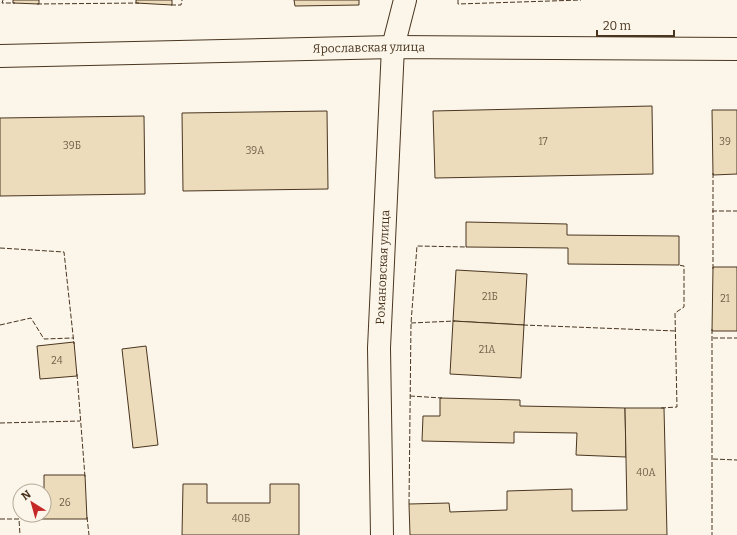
<svg xmlns="http://www.w3.org/2000/svg" width="737" height="535" viewBox="0 0 737 535" font-family="Bitter,serif">
	<rect width="100%" height="100%" fill="#fbf6e9"/>
	<g fill="#ecdcbc" stroke="#4a3520">
		<path d="M13,0H39V4L13,3Z"/>
		<path d="M136,0H172V5L136,3Z"/>
		<path d="M294,0H359V5L295,6Z"/>
		<path d="M652,106L653,174L435,178L433,111Z"/>
		<path d="M712,110H737V174L713,175Z"/>
		<path d="M327,111L328,189L183,191L182,113Z"/>
		<path d="M144,116L145,194L0,196V118Z"/>
		<path d="M466,222L567,224V235L679,236V265L568,264V248L466,247Z"/>
		<path d="M713,267H737V331H712Z"/>
		<path d="M456,270L527,274L524,325L453,321Z"/>
		<path d="M453,321L524,325L521,378L450,374Z"/>
		<path d="M74,342L77,376L40,379L37,346Z"/>
		<path d="M146,346L158,445L133,448L122,349Z"/>
		<path d="M440,398L520,400V406L625,408L626,457L576,455L577,433L514,432V443L422,441L423,416H440Z"/>
		<path d="M625,408H664L667,535H410L409,504L449,503L450,512L507,510V491L572,489V511L627,510Z"/>
		<path d="M44,475H85L87,519H33V515H44Z"/>
		<path d="M183,484H207V503H270V484H299V535H182Z"/>
	</g>
	<g fill="none" stroke-linecap="round" stroke-linejoin="round">
		<defs>
			<g id="minor">
				<path id="s1" d="M0,56L393,47L737,49"/>
				<path id="s2" d="M382,535L379,348L393,47L405,0"/>
			</g>
		</defs>
		<use href="#minor" stroke="#4a3520" stroke-width="24"/>
		<use href="#minor" stroke="#fbf6e9" stroke-width="22"/>
		<g stroke="#4a3520" stroke-width="1" stroke-dasharray="5 2" stroke-linecap="butt">
			<path d="M3,0L2,3H15"/>
			<path d="M458,0V4L581,0"/>
			<path d="M37,4L139,3"/>
			<path d="M171,5H181L182,0"/>
			<path d="M712,211H737"/>
			<path d="M0,248L64,252L74,344"/>
			<path d="M713,269V173"/>
			<path d="M411,323L455,321"/>
			<path d="M0,325L31,318L44,339L73,338"/>
			<path d="M523,325L676,331"/>
			<path d="M712,329V535"/>
			<path d="M713,338H737"/>
			<path d="M77,374L85,477"/>
			<path d="M410,396L442,398"/>
			<path d="M661,408L677,407L675,313L684,307V266L678,265"/>
			<path d="M0,423L80,421"/>
			<path d="M713,459L737,460"/>
			<path d="M409,504L411,323L417,246L467,247"/>
			<path d="M87,517L89,535"/>
			<path d="M0,519H19L20,535"/>
		</g>
	</g>
	<g text-anchor="middle" dominant-baseline="central" stroke-width="3" stroke-linejoin="round" paint-order="stroke">
		<g font-size="10" fill="#725f47">
			<text x="543" y="142">17</text>
			<text x="725" y="142">39</text>
			<text x="72" y="146">39Б</text>
			<text x="255" y="151">39А</text>
			<text x="490" y="297">21Б</text>
			<text x="725" y="299">21</text>
			<text x="487" y="350">21А</text>
			<text x="57" y="361">24</text>
			<text x="646" y="473">40А</text>
			<text x="65" y="503">26</text>
			<text x="241" y="519">40Б</text>
		</g>
		<g font-size="12" fill="#4a3520" stroke="#fbf6e9">
			<text stroke="none"><textPath href="#s1" startOffset="369">Ярославская улица</textPath></text>
			<text stroke="none"><textPath href="#s2" startOffset="268">Романовская улица</textPath></text>
		</g>
	</g>
	<g transform="translate(32 503) rotate(323)"><circle r="19" fill="#fbf6e9" stroke="#b4a999"/>
	<path d="M0-3L7 15L0 10L-7 15Z" fill="#c62828"/>
	<text y="-6" font-size="11" font-weight="bold" text-anchor="middle" fill="#4a3520">N</text>
	</g>
	<path d="M597 30v6h77v-6" fill="none" stroke="#4a3520" stroke-width="2"/>
	<text x="603" y="30" font-size="12" fill="#4a3520" stroke="#fbf6e9" stroke-width="3" paint-order="stroke">20 m</text>
</svg>
